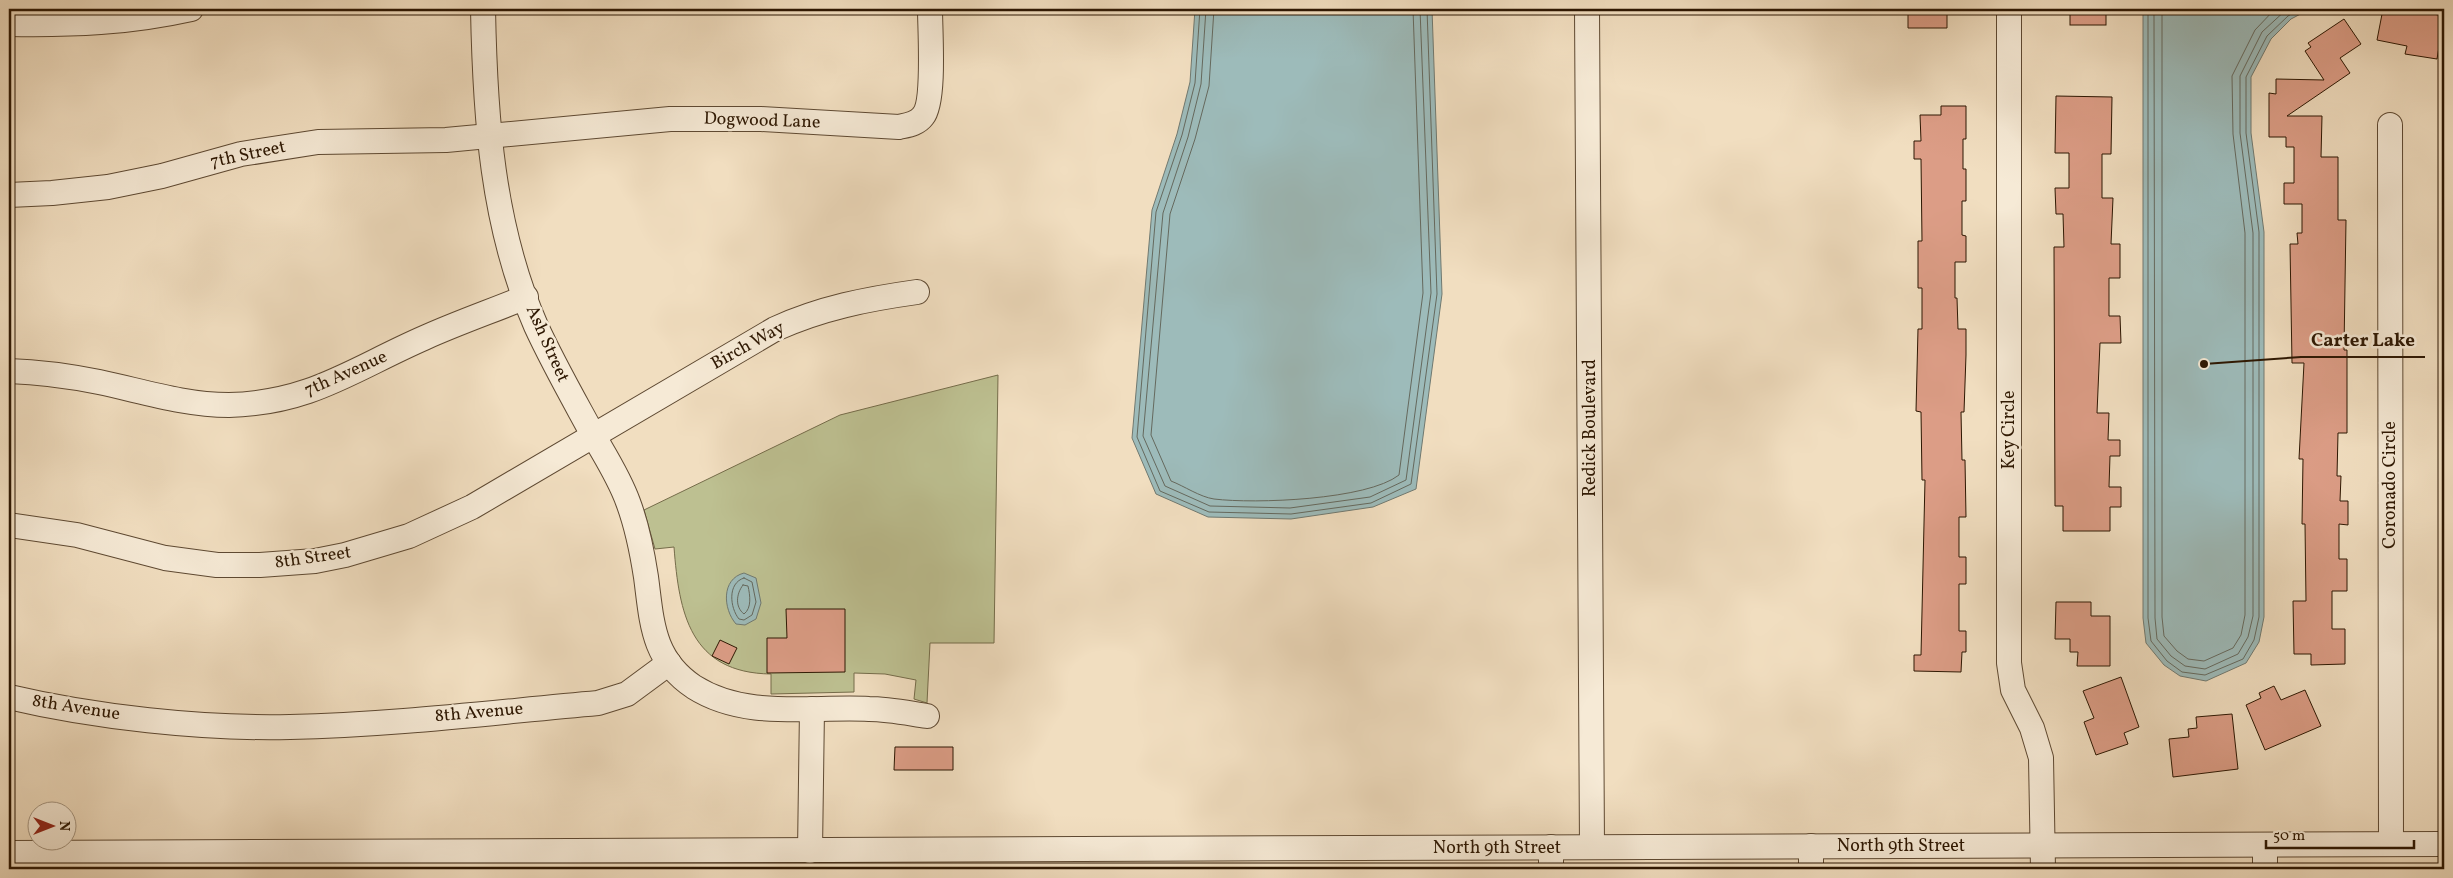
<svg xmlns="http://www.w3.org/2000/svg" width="2453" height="878" viewBox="0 0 2453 878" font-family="Vollkorn,serif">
	<rect width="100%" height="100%" fill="#f1dec0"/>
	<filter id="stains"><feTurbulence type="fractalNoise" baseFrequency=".004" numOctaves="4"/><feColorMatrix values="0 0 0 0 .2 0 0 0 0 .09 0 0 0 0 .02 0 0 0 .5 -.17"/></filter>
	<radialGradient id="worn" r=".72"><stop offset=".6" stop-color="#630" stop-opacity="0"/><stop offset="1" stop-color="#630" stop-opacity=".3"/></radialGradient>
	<path fill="#bdc091" stroke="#756c4a" d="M998,375L994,643H930L927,703L914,699L916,680L885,674L854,673V692L771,694V674C690,673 679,613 674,547L655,549L644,510L840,415Z"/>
	<g fill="#9dbbba" stroke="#707970">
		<path d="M1195,9H1432L1442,294L1416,489L1373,507L1291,519L1208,517L1156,494L1132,438L1152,210L1177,134L1190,82Z"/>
		<path d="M2143,9H2310L2291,19L2271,39L2251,77V133L2264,232V617L2259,642L2246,663L2206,681L2180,676L2164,665L2146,643L2143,618Z"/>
		<path d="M744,573L756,578L761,603L756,619L745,625L736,624C723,609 721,579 744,573Z"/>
	</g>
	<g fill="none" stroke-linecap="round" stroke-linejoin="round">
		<g stroke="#65695e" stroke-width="1">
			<path d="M1200,9L1195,83L1182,135L1156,212L1137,437L1160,491L1209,512L1291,514L1371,503L1411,484L1437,294L1427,9"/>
			<path d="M1206,9L1201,84L1188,137L1163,213L1143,436L1165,486L1210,506L1290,508L1370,497L1406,480L1431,293L1420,9"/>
			<path d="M1214,9L1209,86L1195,139L1170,214L1151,435L1171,481C1184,486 1200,497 1214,499C1255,504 1367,500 1399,475L1423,293L1413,9"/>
			<path d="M2148,9V618L2151,641L2167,661L2182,672L2205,675L2243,659L2254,640L2259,617V232L2246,133V77L2267,36L2288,16L2300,9"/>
			<path d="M2154,9L2155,618L2157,639L2171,656L2185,666L2205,669L2238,654L2248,637L2253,616V233L2240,133V76L2262,32L2287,9"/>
			<path d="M2162,9V617L2164,636L2177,651L2188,659L2204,661L2233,648L2241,635L2245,615V233L2233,134L2232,76L2255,30L2275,9"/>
			<path d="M744,578L752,582L756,602L752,615L744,620L739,619C730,608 727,583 744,578Z"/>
			<path d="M743,585L748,586C750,595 752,608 744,614C735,607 736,594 743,585Z"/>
		</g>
	</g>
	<g fill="#dc9d86" stroke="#2d1702">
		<path d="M1918,9H1947V28H1908V13H1918Z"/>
		<rect x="2070" y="9" width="36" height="16"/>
		<path d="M2383,9H2434L2433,14L2444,16L2437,59L2405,54L2407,46L2377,40Z"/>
		<path d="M2344,19L2361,44L2340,58L2350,73L2287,116H2322L2321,157H2338V220H2346L2344,350H2347V433H2338L2337,476H2341L2340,501H2348V525L2339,524V559H2347V591H2332V629H2345V664L2311,665V654H2294L2293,601H2306L2305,524H2302L2303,459H2299L2304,363H2292L2290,244H2298L2297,233H2302V204H2284V183H2294V147H2286V137H2269V93L2276,94V79L2324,80L2305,51L2311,47L2308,43Z"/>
		<path d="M2056,96L2112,97L2111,154H2102V198H2113L2111,244H2120V278H2109V316H2120L2121,343H2100L2097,413H2109L2108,440H2120V456H2110L2109,487H2121V507H2110V531H2063V506H2055L2054,247H2064L2063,214H2056L2055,188H2069V153H2055Z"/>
		<path d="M1941,106H1966V139H1963V169H1966V201H1962V235L1966,236V262H1955V298H1957L1958,329H1966V355L1964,412H1961L1962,460H1965L1966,517H1959V557H1966V584H1959V631H1966V652H1962L1961,672L1914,671V655H1921L1925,480H1922L1921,412L1916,411L1918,329H1922V288H1918V241H1922L1921,159H1914V141H1921L1920,115H1941Z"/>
		<path d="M2056,602H2091V616H2110V666H2077L2078,652H2070V639H2055Z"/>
		<path d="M786,609H845V672L767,673V638H787Z"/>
		<path d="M720,640L737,648L729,664L712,656Z"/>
		<path d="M2121,677L2139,727L2124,733L2128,744L2096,755L2084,722L2094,718L2083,691Z"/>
		<path d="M2274,686L2281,700L2305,690L2321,726L2265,750L2246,705L2261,698L2259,693Z"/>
		<path d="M2232,714L2238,769L2173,777L2169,739L2189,737L2188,729L2197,728L2196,717Z"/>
		<path d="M895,747H953V770H894Z"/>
	</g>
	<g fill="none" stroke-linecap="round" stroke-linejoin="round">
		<defs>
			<g id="minor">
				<path d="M483,9C485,116 492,226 536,326C553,363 573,398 592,433C605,456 619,477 628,502C637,526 642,551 646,577C652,622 652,659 694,687C746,720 811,706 869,709C888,709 907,713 927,716"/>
				<path d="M1587,9L1592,847"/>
				<path d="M2009,9V663L2013,690L2032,728L2041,758L2043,869"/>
				<path d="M9,24C73,25 128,23 191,9"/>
				<path d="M2390,125L2391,844"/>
				<path d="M9,195L52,193L108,187L162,176L241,154L318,142L446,140L670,119H761L899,127C908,125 917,124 923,116C935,102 930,30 930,9"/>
				<path d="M9,371C39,372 69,376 99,382C142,391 184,405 229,405C311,403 353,369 424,338C457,323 492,311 526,297"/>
				<path d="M9,525L77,535L165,558L217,565H260L315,561L345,555L409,536L472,507L775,329C821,308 867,299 917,292"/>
				<path d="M9,697C94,717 202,729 290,727C393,725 496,712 598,703L627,694L669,663"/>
				<path d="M2265,845V869"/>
				<path d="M1811,846V869"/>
				<path d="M1551,847V869"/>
				<path d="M810,851L812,709"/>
				<path d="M9,853L2444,844"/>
			</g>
		</defs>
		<use href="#minor" stroke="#5e4932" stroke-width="26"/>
		<use href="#minor" stroke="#f6ead6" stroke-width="24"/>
	</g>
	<g text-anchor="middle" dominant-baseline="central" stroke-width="5" stroke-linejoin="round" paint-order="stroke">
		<g font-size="18" fill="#2d1702" stroke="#f6ead6">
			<text transform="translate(762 121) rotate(2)">Dogwood Lane</text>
			<text transform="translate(248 155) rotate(-12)">7th Street</text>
			<text transform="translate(547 344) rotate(66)">Ash Street</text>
			<text transform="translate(748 346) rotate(-29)">Birch Way</text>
			<text transform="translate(346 374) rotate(-24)">7th Avenue</text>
			<text transform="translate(1590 428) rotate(-90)">Redick Boulevard</text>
			<text transform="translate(2009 430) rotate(-90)">Key Circle</text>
			<text transform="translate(2390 485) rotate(-90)">Coronado Circle</text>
			<text transform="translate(313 558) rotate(-8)">8th Street</text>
			<text transform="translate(76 708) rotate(9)">8th Avenue</text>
			<text transform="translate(479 713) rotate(-5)">8th Avenue</text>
			<text x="1901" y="846">North 9th Street</text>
			<text x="1497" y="848">North 9th Street</text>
		</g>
	</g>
	<path fill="none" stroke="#2d1702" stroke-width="2" d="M2204 364L2301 357H2425"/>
	<circle fill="#2d1702" stroke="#f6ead6" stroke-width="2" cx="2204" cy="364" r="5"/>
	<g font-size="19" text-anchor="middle" font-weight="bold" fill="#2d1702" stroke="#f6ead6" stroke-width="5" stroke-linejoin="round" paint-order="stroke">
		<text x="2363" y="346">Carter Lake</text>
	</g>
	<rect width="2453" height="878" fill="none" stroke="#f1dec0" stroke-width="30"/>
	<rect x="10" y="10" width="2433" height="858" fill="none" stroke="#2d1702" stroke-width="2.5"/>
	<rect x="15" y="15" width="2423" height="848" fill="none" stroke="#2d1702"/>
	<g transform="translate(52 826) rotate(90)"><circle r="24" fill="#f6ead6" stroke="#a69681"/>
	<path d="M0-4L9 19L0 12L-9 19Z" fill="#8f2418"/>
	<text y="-8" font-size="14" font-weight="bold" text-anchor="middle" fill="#2d1702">N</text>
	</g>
	<path d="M2266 840v8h148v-8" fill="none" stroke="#2d1702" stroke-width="2.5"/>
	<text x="2273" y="840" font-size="15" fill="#2d1702" stroke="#f6ead6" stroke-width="4" paint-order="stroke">50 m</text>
	<rect width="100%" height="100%" filter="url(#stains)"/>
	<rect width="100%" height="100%" fill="url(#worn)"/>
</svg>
